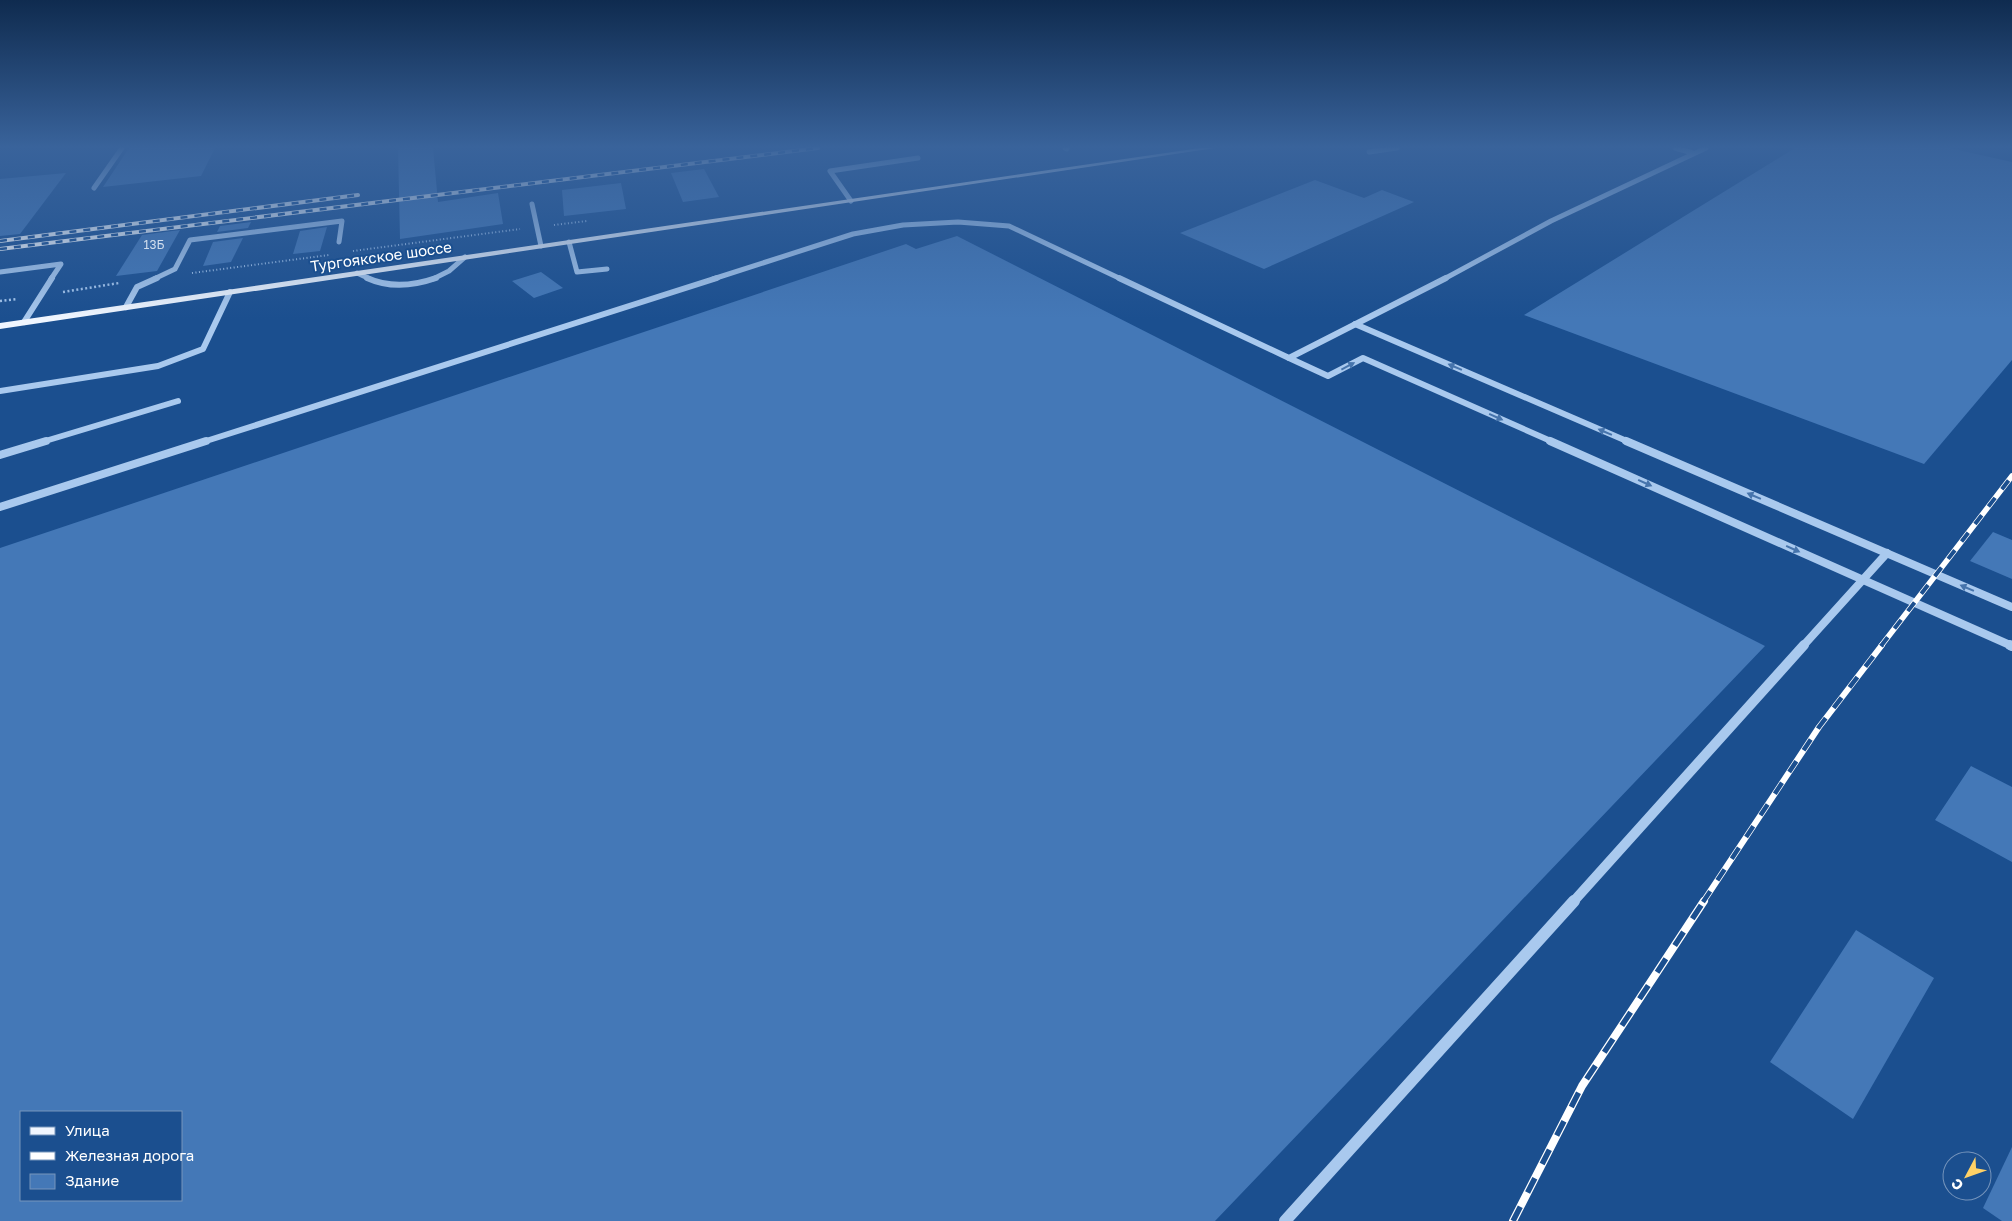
<svg xmlns="http://www.w3.org/2000/svg" width="2012" height="1221" viewBox="0 0 2012 1221" font-family="'Golos Text',sans-serif">
	<rect width="100%" height="100%" fill="#1b4f8f"/>
	<g fill="#4478b7" fill-rule="evenodd">
		<path d="M129,148H215L201,176L103,187Z"/>
		<path d="M398,148H433L438,202L498,193L503,224L400,239Z"/>
		<path d="M1795,148H1949L2012,162V360L1924,464L1524,315Z"/>
		<path d="M704,169L719,197L683,202L671,173Z"/>
		<path d="M66,173L20,234L0,236V179Z"/>
		<path d="M1315,180L1364,198L1382,190L1414,202L1264,269L1180,233Z"/>
		<path d="M621,183L626,209L564,216L562,190Z"/>
		<path d="M251,222L248,228L217,232L220,226Z"/>
		<path d="M327,227L320,251L293,254L300,231Z"/>
		<path d="M180,230L157,271L116,276L142,235Z"/>
		<path d="M957,236L1765,646L1215,1221H0V548L906,244L916,249ZM21,1112H181V1200H21Z"/>
		<path d="M243,238L231,262L203,266L213,242Z"/>
		<path d="M541,272L563,288L534,298L512,281Z"/>
		<path d="M1993,532L2012,540V579L1970,561Z"/>
		<path d="M1971,766L2012,787V862L1935,820Z"/>
		<path d="M1856,930L1934,978L1853,1119L1770,1062Z"/>
		<path d="M2012,1147V1221H2002L1983,1208Z"/>
	</g>
	<g fill="none" stroke-linecap="round" stroke-linejoin="round">
		<g stroke="#a9c9ee" stroke-width="2" stroke-dasharray="1 2.5" stroke-linecap="butt">
			<path d="M554,225L587,221"/>
			<path d="M353,251L520,229"/>
			<path d="M192,273L329,255"/>
		</g>
		<g stroke="#a9c9ee" stroke-width="2.5" stroke-dasharray="2 2.5" stroke-linecap="butt">
			<path d="M63,292L119,283"/>
			<path d="M0,301L17,299"/>
		</g>
		<g stroke="#a9c9ee" stroke-width="5">
			<path d="M1065,148L1067,149"/>
			<path d="M1675,148L1693,153"/>
			<path d="M1369,152L1397,148"/>
			<path d="M94,188L122,148"/>
			<path d="M851,201L830,171L918,158"/>
			<path d="M532,204L541,246"/>
			<path d="M569,242L577,272L607,269"/>
			<path d="M0,272L61,264L51,279"/>
			<path d="M357,273L370,279"/>
			<path d="M154,279L175,269L190,240L342,221L339,242"/>
			<path d="M433,279L449,271L465,257"/>
			<path d="M713,279L853,234L903,225L958,222L1009,226L1121,279"/>
			<path d="M1444,279L1551,221L1706,148"/>
		</g>
		<g stroke="#a9c9ee" stroke-width="6">
			<path d="M367,278C389,288 413,286 436,278"/>
			<path d="M1119,278L1289,358L1446,278"/>
			<path d="M126,307L137,287L157,278"/>
			<path d="M24,322L52,278"/>
			<path d="M1355,324L1629,442"/>
			<path d="M1289,358L1328,376L1363,358L1553,442"/>
			<path d="M0,391L158,366L203,349L230,292"/>
			<path d="M42,442L178,401"/>
			<path d="M203,442L717,278"/>
		</g>
		<g stroke="#a9c9ee" stroke-width="8">
			<path d="M1550,441L2012,646"/>
			<path d="M1626,441L2012,607"/>
			<path d="M0,455L46,441"/>
			<path d="M0,507L206,441"/>
			<path d="M1803,646L1887,553"/>
		</g>
		<g stroke="#a9c9ee" stroke-width="10">
			<path d="M2010,645L2012,646"/>
			<path d="M1573,902L1804,645"/>
		</g>
		<path stroke="#a9c9ee" stroke-width="12" d="M1285,1221L1574,901"/>
		<path fill="#f0f6ff" fill-rule="evenodd" d="M1200,148H1215L0,329V323Z"/>
		<defs>
			<g id="rail-far3">
				<path d="M0,241L358,195"/>
				<path d="M0,249L818,148"/>
			</g>
			<path id="rail-far2" d="M1881,646L2012,476"/>
			<path id="rail-far1" d="M1703,902L1819,727L1882,645"/>
			<path id="rail" d="M1513,1221L1582,1086L1704,901"/>
		</defs>
		<use href="#rail-far3" stroke="#fff" stroke-width="4"/>
		<use href="#rail-far2" stroke="#fff" stroke-width="5.5"/>
		<use href="#rail-far1" stroke="#fff" stroke-width="6"/>
		<use href="#rail" stroke="#fff" stroke-width="8"/>
		<use href="#rail-far3" stroke="#1b4f8f" stroke-width="2.5" stroke-dasharray="7" stroke-linecap="butt"/>
		<use href="#rail-far2" stroke="#1b4f8f" stroke-width="4" stroke-dasharray="11" stroke-linecap="butt"/>
		<use href="#rail-far1" stroke="#1b4f8f" stroke-width="4.5" stroke-dasharray="13" stroke-linecap="butt"/>
		<use href="#rail" stroke="#1b4f8f" stroke-width="5.5" stroke-dasharray="16" stroke-linecap="butt"/>
	</g>
	<defs><path id="oneway-solid" d="M-6-.8H1V-3.2L6.5 0L1 3.2V.8H-6Z" transform="scale(1.25)"/></defs>
	<g fill="#4674ac">
		<use href="#oneway-solid" transform="translate(1348 366) rotate(-28)"/>
		<use href="#oneway-solid" transform="translate(1455 367) rotate(-157)"/>
		<use href="#oneway-solid" transform="translate(1496 417) rotate(24)"/>
		<use href="#oneway-solid" transform="translate(1605 432) rotate(-157)"/>
		<use href="#oneway-solid" transform="translate(1645 483) rotate(24)"/>
		<use href="#oneway-solid" transform="translate(1754 496) rotate(-157)"/>
		<use href="#oneway-solid" transform="translate(1793 549) rotate(24)"/>
		<use href="#oneway-solid" transform="translate(1967 588) rotate(-157)"/>
	</g>
	<linearGradient id="sky" x2="0" y2="1"><stop stop-color="#0f2b4f"/><stop offset="0.46" stop-color="#39639b"/><stop offset="1" stop-color="#39639b" stop-opacity="0"/></linearGradient>
	<rect width="2012" height="319" fill="url(#sky)"/>
	<g text-anchor="middle" dominant-baseline="central" stroke-width="4" stroke-linejoin="round" paint-order="stroke">
		<g font-size="12" fill="#d0dded">
			<text x="154" y="244">13Б</text>
		</g>
		<g font-size="15" fill="#fff" stroke="#1b4f8f">
			<text transform="translate(381 256) rotate(-8)">Тургоякское шоссе</text>
		</g>
	</g>
	<rect x="20" y="1111" width="162" height="90" fill="#1b4f8f" stroke="#7695bc"/>
	<rect x="30" y="1127" width="25" height="8" fill="#f0f6ff" stroke="#7695bc"/>
	<text x="65" y="1136" font-size="15" fill="#ffffff">Улица</text>
	<rect x="30" y="1152" width="25" height="8" fill="#ffffff" stroke="#7695bc"/>
	<text x="65" y="1161" font-size="15" fill="#ffffff">Железная дорога</text>
	<rect x="30" y="1174" width="25" height="15" fill="#4478b7" stroke="#7695bc"/>
	<text x="65" y="1186" font-size="15" fill="#ffffff">Здание</text>
	<g transform="translate(1967 1176) rotate(229)"><circle r="24" fill="#1b4f8f" stroke="#7695bc"/>
	<path d="M0-4L9 19L0 12L-9 19Z" fill="#ffd166"/>
	<text y="-8" font-size="14" font-weight="bold" text-anchor="middle" fill="#ffffff">С</text>
	</g>
</svg>
